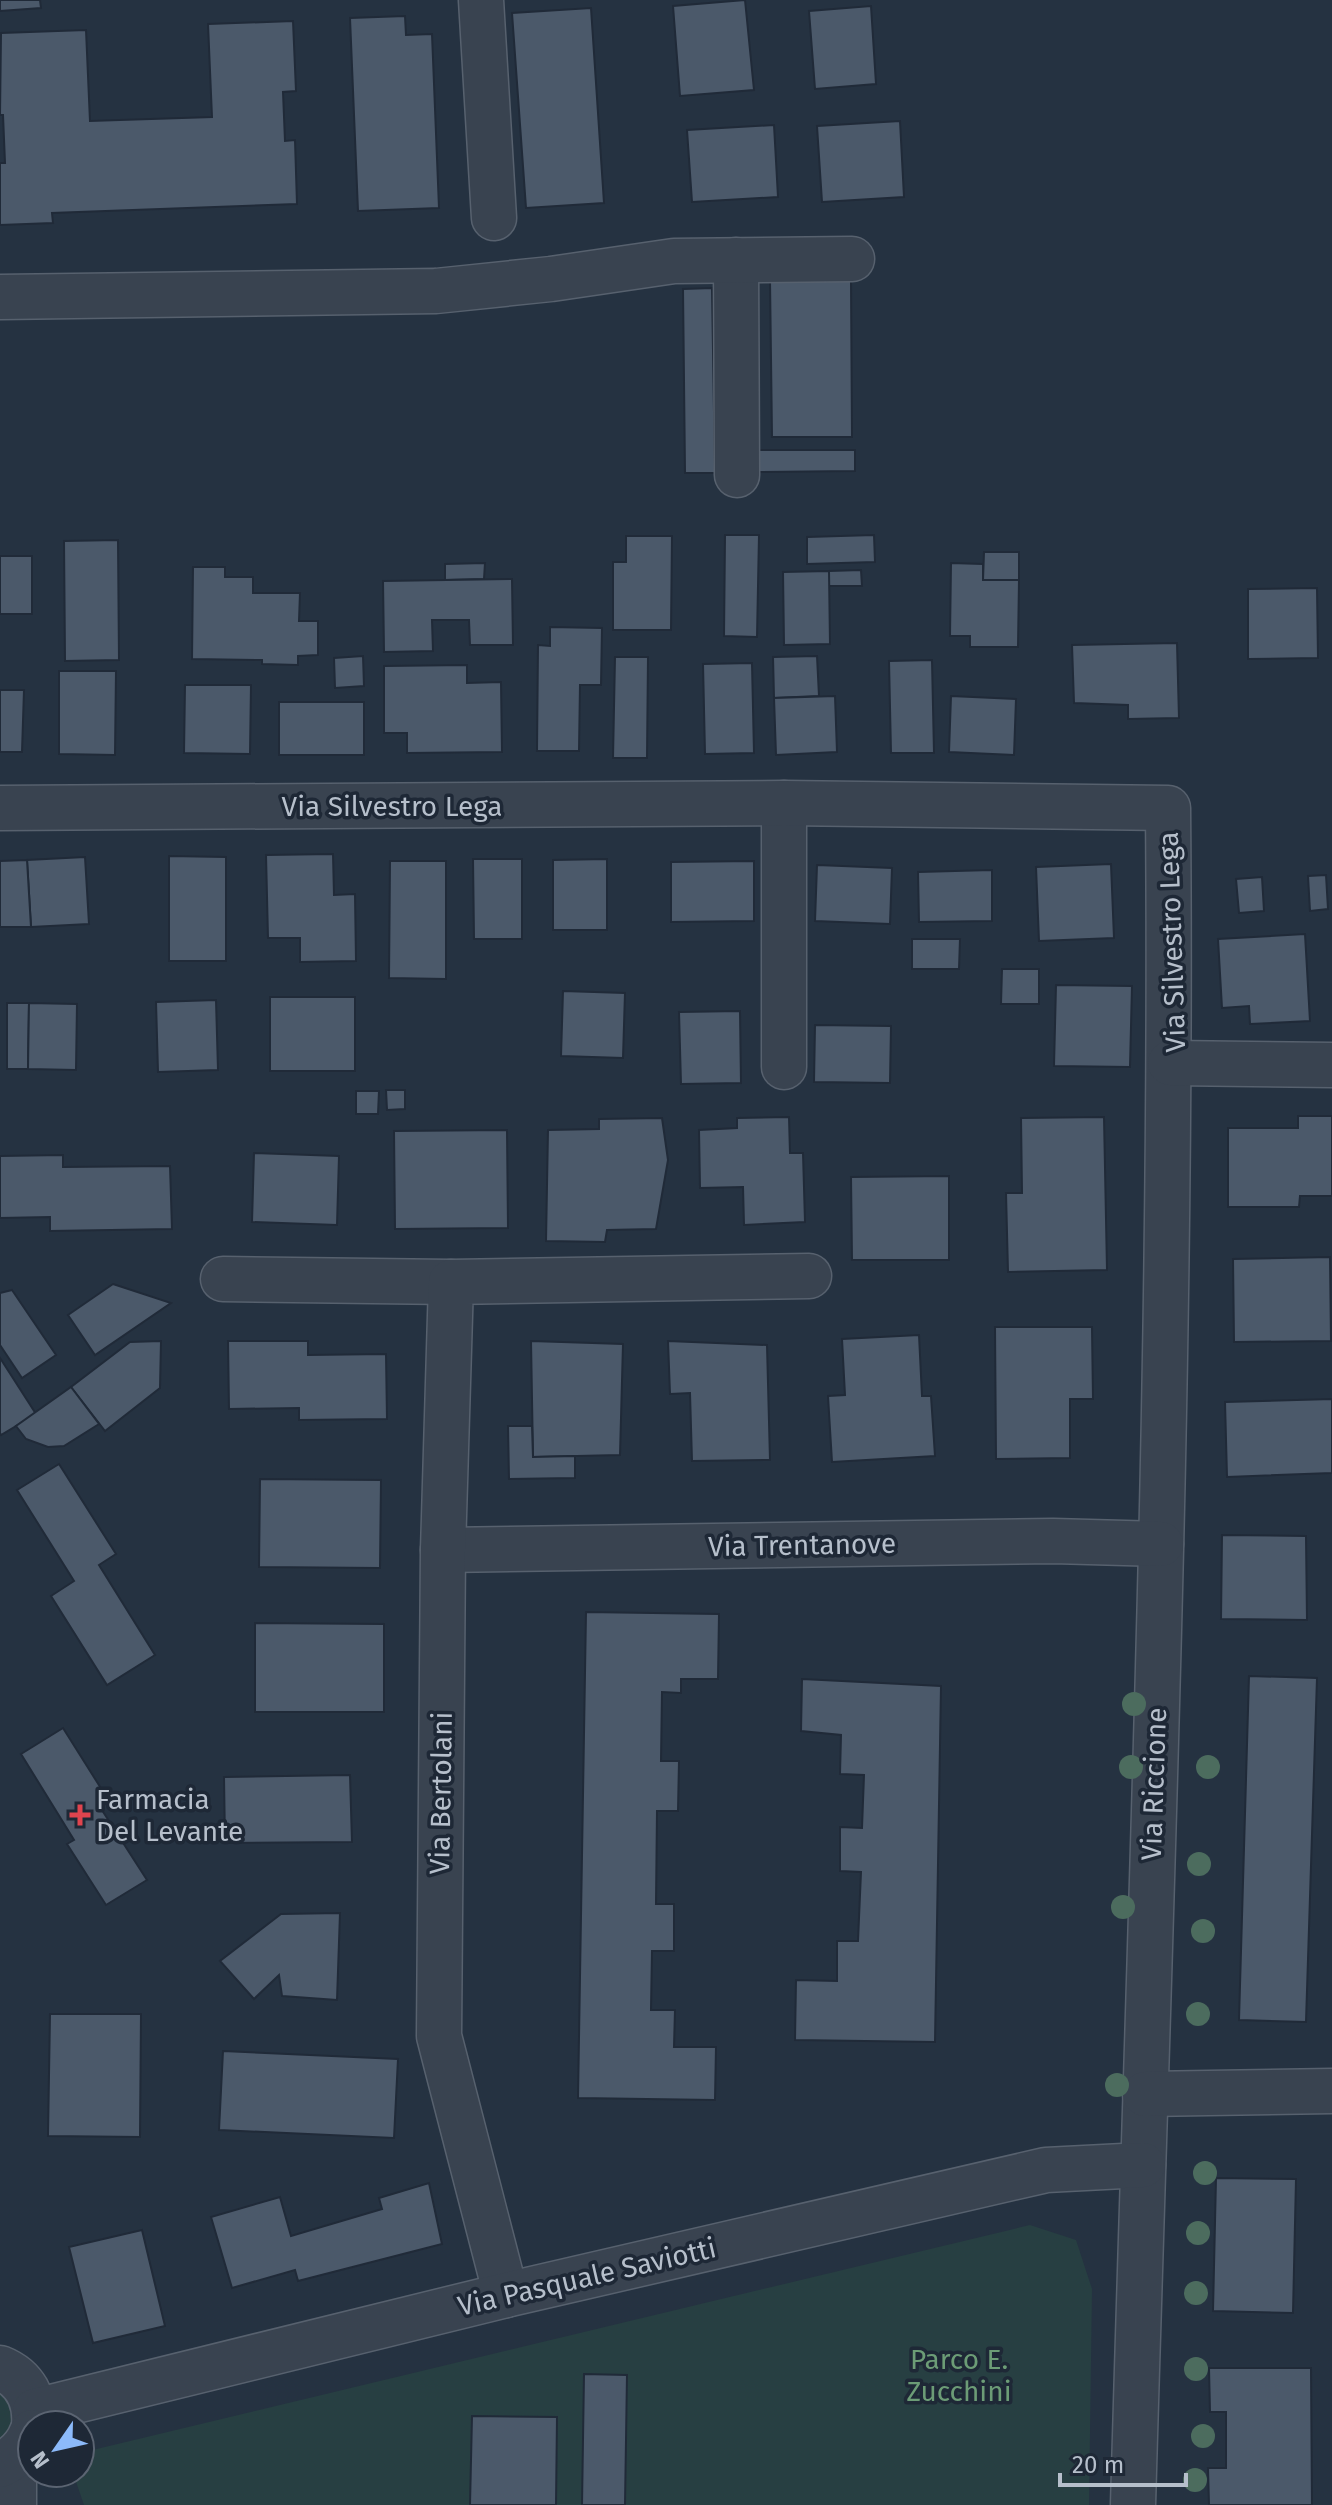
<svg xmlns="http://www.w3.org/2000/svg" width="1332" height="2505" viewBox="0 0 1332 2505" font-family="'Fira Sans',sans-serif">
	<rect width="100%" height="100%" fill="#253241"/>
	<g fill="#273f42">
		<path d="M1030,2225L1076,2240L1092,2289L1089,2505H84L73,2473H80V2453Z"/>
		<path d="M0,2389C15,2412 19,2422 0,2444Z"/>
	</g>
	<g fill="#4b596a" stroke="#202a38" stroke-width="2">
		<path d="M0,0H40L41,8L0,11Z"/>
		<path d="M745,0L754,90L680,96L673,6Z"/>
		<path d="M871,6L876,84L815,89L809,11Z"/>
		<path d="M591,8L604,203L526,208L512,13Z"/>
		<path d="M405,16L406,35L432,34L439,208L358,211L350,18Z"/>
		<path d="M293,21L296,91L283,92L285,141L295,140L297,204L52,213L53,223L0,225V163H5L3,115H0L1,33L86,30L90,121L212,117L208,24Z"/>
		<path d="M900,121L904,197L822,202L817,126Z"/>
		<path d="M774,125L778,197L692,202L687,130Z"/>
		<path d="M770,280H851L852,437H772Z"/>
		<path d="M712,288L715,473H685L683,289Z"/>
		<path d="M753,450H855V471L754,472Z"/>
		<path d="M725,535H759L757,637L724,636Z"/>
		<path d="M874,535L875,562L807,564V537Z"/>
		<path d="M626,536H672L671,630H613V562H626Z"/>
		<path d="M118,540L119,660L65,661L64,541Z"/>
		<path d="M984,552H1019V580H983Z"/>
		<rect x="0" y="556" width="32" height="58"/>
		<path d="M485,563L484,579L445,580V564Z"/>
		<path d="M951,563L983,564V580H1019L1018,647H970V636H950Z"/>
		<path d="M193,567H225V577H253V593H300L299,621H318V655L298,656V665L262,664V660L192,659Z"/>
		<path d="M861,570L862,586H829V571Z"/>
		<path d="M829,571L830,644L784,645L783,572Z"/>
		<path d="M512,579L513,645H470L469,620H432L433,651L384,652L383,581Z"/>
		<path d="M1317,588L1318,658L1248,659V589Z"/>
		<path d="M550,627L602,628L601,685H580L579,751H537L538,645L550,646Z"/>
		<path d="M1177,643L1179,718L1128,719V705L1074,703L1072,645Z"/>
		<path d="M363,656L364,686L335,688L334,658Z"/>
		<path d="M817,656L819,696L774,698L773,657Z"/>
		<path d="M615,657H648L647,758H613Z"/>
		<path d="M932,660L934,753H891L889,661Z"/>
		<path d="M752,663L754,753L705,754L703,664Z"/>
		<path d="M467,665V683L501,682L502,752L407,753V733H384V666Z"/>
		<path d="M59,671H116L115,755L59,754Z"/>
		<path d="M185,685H251L250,754L184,753Z"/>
		<path d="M0,690H24L22,752H0Z"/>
		<path d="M835,696L837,752L776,755L774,698Z"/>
		<path d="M951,696L1016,699L1014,755L949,752Z"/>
		<rect x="279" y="702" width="85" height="53"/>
		<path d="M333,854L334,895L355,894L356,961L300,962V938H268L266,855Z"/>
		<path d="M169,856L226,857V961H169Z"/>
		<path d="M85,857L89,924L31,927L27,860Z"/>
		<path d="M473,859H522V939H474Z"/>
		<path d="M607,859V930H553V860Z"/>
		<path d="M27,860L31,927H0V861Z"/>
		<path d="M390,861H446V979L389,978Z"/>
		<path d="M754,861V921L671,922V862Z"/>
		<path d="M1111,864L1114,938L1039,941L1036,867Z"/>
		<path d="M817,865L892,868L890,924L815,921Z"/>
		<path d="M992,870V921L919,922L918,872Z"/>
		<path d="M1326,875L1328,909L1310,911L1308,876Z"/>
		<path d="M1262,877L1264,911L1239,913L1236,879Z"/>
		<path d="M1305,934L1310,1021L1250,1024L1249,1006L1222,1008L1218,939Z"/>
		<path d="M912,939H960L959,969H912Z"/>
		<path d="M1002,969H1039V1004H1001Z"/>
		<path d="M1056,985L1132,986L1130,1067L1054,1066Z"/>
		<path d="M563,991L625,993L623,1058L561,1056Z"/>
		<rect x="270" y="997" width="85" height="74"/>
		<path d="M216,1000L218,1070L158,1072L156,1002Z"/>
		<path d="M7,1003H29L28,1069H7Z"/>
		<path d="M29,1003L77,1004L76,1070L28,1069Z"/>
		<path d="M740,1011L741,1083L681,1084L679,1012Z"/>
		<path d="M815,1025L891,1026L890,1083L814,1082Z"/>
		<path d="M386,1090H405V1109L387,1110Z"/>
		<path d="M356,1091H379L378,1114H356Z"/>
		<path d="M1298,1116H1332V1196H1300L1299,1207H1228V1128H1298Z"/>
		<path d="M789,1117L790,1153H803L805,1222L744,1225L743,1187L700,1188L699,1130L737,1128V1118Z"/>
		<path d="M1104,1117L1107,1270L1008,1272L1006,1193H1022L1021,1118Z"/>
		<path d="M662,1118L668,1160L656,1229L607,1230L605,1242L546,1241L548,1130L599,1129V1119Z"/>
		<path d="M507,1130L508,1228L395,1229L394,1131Z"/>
		<path d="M254,1153L339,1156L337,1225L252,1222Z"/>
		<path d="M63,1155V1167L170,1166L172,1229L50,1231V1217L0,1218V1156Z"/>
		<path d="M949,1176V1260H852L851,1177Z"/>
		<path d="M1330,1257L1331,1341L1234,1342L1233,1259Z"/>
		<path d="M113,1284L171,1303L95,1355L68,1315Z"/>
		<path d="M12,1290L56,1355L22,1378L0,1345V1293Z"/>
		<path d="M995,1327H1092L1093,1399H1070V1458L996,1459Z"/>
		<path d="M919,1335L922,1396H931L935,1456L832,1462L828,1396L845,1395L842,1339Z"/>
		<path d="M161,1341L160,1388L105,1431L71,1387L130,1342Z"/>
		<path d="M228,1341H308V1355L386,1354L387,1419L299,1420V1408L229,1409Z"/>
		<path d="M531,1341L623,1344L620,1455L533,1457Z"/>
		<path d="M668,1341L767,1345L770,1460L692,1461L690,1393L670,1394Z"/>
		<path d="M0,1358L36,1414L1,1435L0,1433Z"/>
		<path d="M71,1387L99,1424L64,1446L48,1447L26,1439L16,1426Z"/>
		<path d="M1332,1399V1473L1227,1477L1225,1402Z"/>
		<path d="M508,1426H532L533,1457L575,1456V1478L509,1479Z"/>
		<path d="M59,1464L116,1554L99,1565L155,1655L107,1685L51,1596L74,1581L17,1490Z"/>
		<path d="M260,1479L381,1480L380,1568L259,1567Z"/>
		<path d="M1222,1535L1306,1536L1307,1620L1221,1619Z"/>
		<path d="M586,1612L719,1614L718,1679H681V1693L662,1692L661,1761H679L678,1811H657L656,1904H674V1951H652L651,2010H675L674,2047H716L715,2100L578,2098Z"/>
		<path d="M255,1623L384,1624V1712H255Z"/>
		<path d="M1249,1676L1317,1678L1306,2022L1239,2020Z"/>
		<path d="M802,1679L941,1686L935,2042L795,2040L796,1980L837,1981V1941H858L861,1872L840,1871V1827L862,1828L864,1775L840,1774L841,1735L801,1731Z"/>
		<path d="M63,1728L109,1801L100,1807L147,1880L106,1905L67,1844L74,1840L21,1754Z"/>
		<path d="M350,1775L352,1842L225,1843L224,1777Z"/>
		<path d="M340,1913L337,2000L282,1996L279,1975L254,1999L220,1961L281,1914Z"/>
		<path d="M50,2014H141L140,2137L48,2136Z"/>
		<path d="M223,2051L398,2059L394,2138L219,2130Z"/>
		<path d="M1216,2178L1296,2179L1293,2313L1213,2311Z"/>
		<path d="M429,2183L442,2244L298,2281L295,2270L232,2288L211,2217L280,2197L291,2236L382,2209L379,2198Z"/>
		<path d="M142,2230L165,2326L93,2343L69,2247Z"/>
		<path d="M1209,2368H1311L1312,2505H1209L1208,2468H1226V2412H1210Z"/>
		<path d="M584,2374L627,2375L625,2505H582Z"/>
		<path d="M472,2416L557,2417L556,2505H470Z"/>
	</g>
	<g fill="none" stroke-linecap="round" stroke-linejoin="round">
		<defs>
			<g id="minor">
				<path d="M481,0L494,218"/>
				<path d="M736,260L737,475"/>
				<path d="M0,297L436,291L551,279L674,261L852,259"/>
				<path d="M784,803V1067"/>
				<path d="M0,808L784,803L1168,808C1173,1374 1149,1940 1133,2505"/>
				<path d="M1170,1063L1332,1065"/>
				<path d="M223,1279L451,1282"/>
				<path d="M443,1550L1053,1541L1161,1544"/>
				<path d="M1145,2094L1332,2091"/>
				<path d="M506,2295L439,2036L443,1550L451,1282L809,1276"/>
				<path d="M0,2368C25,2378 36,2399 34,2425"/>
				<path d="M35,2411L506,2295L1046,2170L1143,2165"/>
				<path d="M14,2458V2505"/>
				<path d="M0,2465C15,2458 26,2448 32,2432"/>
			</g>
		</defs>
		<use href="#minor" stroke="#57616e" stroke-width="47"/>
		<use href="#minor" stroke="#394350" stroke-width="44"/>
	</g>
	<g fill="#4c6c5e">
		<circle cx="1134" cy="1704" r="12"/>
		<circle cx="1131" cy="1767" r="12"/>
		<circle cx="1208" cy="1767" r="12"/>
		<circle cx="1199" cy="1864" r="12"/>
		<circle cx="1123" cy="1907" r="12"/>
		<circle cx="1203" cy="1931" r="12"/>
		<circle cx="1198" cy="2014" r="12"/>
		<circle cx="1117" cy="2085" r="12"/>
		<circle cx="1205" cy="2173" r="12"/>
		<circle cx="1198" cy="2233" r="12"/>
		<circle cx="1196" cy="2293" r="12"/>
		<circle cx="1196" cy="2369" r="12"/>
		<circle cx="1203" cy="2436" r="12"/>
		<circle cx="1195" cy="2480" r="12"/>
	</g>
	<path fill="#e0444e" stroke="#1e2836" stroke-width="3" d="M76 1803h8v8h8v8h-8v8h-8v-8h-8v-8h8z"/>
	<g text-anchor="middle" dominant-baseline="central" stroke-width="7" stroke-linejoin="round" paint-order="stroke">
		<g font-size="28" fill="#b6bfcb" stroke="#1e2836">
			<text x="392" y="806">Via Silvestro Lega</text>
			<text transform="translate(1172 942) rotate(-92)">Via Silvestro Lega</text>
			<text transform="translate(802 1545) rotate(-1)">Via Trentanove</text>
			<text transform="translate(1154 1784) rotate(-88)">Via Riccione</text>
			<text transform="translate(441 1793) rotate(-89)">Via Bertolani</text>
			<text transform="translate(587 2277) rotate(-13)">Via Pasquale Saviotti</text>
		</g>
		<g font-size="28" fill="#b6bfcb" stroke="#1e2836" text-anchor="start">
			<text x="96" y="1799">Farmacia<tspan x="96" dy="32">Del Levante</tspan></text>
		</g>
		<g font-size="28" fill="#6c9c76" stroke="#1e2836">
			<text x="959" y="2359">Parco E.<tspan x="959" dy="32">Zucchini</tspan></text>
		</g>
	</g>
	<g transform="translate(56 2449) rotate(236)"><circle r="38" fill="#1e2836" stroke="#5b6472" stroke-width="2"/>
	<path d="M0-6L14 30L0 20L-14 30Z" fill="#8cbafa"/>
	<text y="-12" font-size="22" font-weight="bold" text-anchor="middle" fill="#b6bfcb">N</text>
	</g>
	<path d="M1060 2473v12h126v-12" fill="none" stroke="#b6bfcb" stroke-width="4"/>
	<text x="1072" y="2473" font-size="24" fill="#b6bfcb" stroke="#1e2836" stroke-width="6" paint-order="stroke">20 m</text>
</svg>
